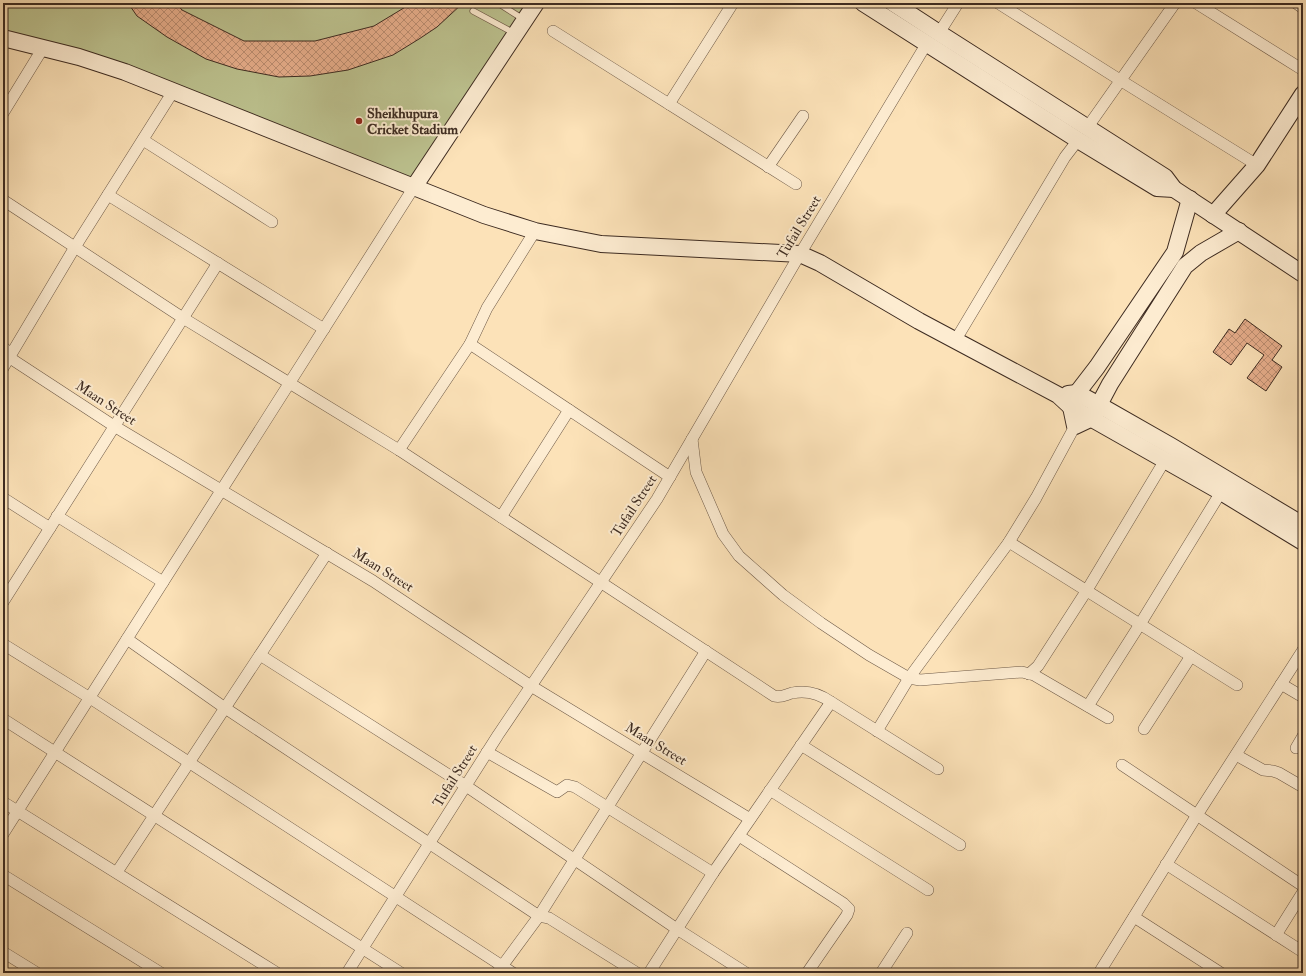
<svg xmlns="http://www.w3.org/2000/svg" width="1306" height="976" viewBox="0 0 1306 976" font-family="'IM FELL Double Pica',serif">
	<defs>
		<pattern id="building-cross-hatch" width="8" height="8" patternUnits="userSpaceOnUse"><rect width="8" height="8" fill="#e8af8d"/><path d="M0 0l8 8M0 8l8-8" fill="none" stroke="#bd8f73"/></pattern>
	</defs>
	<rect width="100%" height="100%" fill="#fce2b8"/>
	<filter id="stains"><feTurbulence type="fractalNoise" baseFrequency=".005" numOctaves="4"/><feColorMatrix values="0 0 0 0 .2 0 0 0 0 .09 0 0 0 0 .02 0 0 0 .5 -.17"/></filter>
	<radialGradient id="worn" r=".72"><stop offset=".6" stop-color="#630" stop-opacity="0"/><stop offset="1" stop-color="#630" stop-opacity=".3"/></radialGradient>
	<path fill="#bdc390" stroke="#7d7758" d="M3,3H532L413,180L3,36Z"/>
	<g fill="url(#building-cross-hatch)" stroke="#3d2b21">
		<path d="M128,3H176L182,10L244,41H315L374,26L412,3H463L437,27L419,39L393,55L348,70L310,76L279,77L237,69L206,59L167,37L137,16Z"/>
		<path d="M1245,319L1282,346L1272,360L1282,367L1266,391L1247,378L1264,355L1247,343L1231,365L1213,352L1229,329L1235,333Z"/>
	</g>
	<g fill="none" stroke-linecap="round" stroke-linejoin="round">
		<defs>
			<g id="lane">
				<path d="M498,3L523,19"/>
				<path d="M473,11L514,33"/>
			</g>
			<g id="street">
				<path d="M998,3L1120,80L1257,165"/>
				<path d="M1196,3L1303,70"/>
				<path d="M1296,3L1303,8"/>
				<path d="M553,31L796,184"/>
				<path d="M939,33L958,3"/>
				<path d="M669,104L733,3"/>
				<path d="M3,113L43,48"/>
				<path d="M1087,128L1175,3"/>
				<path d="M143,140L272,222"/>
				<path d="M768,167L803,116"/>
				<path d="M108,195L324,329"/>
				<path d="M3,200L183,318L399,450L774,696C781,698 785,695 792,693C806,690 820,694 831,702"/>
				<path d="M955,341L1065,157L1078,140"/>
				<path d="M470,344L670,477"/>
				<path d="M3,347L9,353L10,358L114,426L373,581L531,686L750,819"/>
				<path d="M3,368L75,247L174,90"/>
				<path d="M692,439L696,472L723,534L739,556L783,595L821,623L869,655L909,678L920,680L1022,672L1034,675L1108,718"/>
				<path d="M399,450L470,344L487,308L535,231"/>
				<path d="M3,498L50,528"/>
				<path d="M57,516L163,582"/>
				<path d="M501,517L569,410"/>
				<path d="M1009,542L1237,685"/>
				<path d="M3,602L218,263"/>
				<path d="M127,639L225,708L539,916L549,918L637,973"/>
				<path d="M3,644L90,698L513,973"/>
				<path d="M260,655L466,786L677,929L746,973"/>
				<path d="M1029,674L1038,666L1087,590L1165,460"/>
				<path d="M1281,684L1303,697"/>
				<path d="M1088,706L1142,621L1221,492"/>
				<path d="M3,719L401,973"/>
				<path d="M1144,729L1191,656"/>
				<path d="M877,731L909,678L1009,542L1036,498L1075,426"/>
				<path d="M801,745L960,845"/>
				<path d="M1296,748L1303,736"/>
				<path d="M487,752L557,792L567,785L575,787L713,873"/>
				<path d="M1236,755L1263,770L1273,771L1279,773L1303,787"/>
				<path d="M1122,765L1303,886"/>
				<path d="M770,790L928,890"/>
				<path d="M3,802L277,973"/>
				<path d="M3,834L414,187"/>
				<path d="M739,836L843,903L849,909L847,915L807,973"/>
				<path d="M1166,864L1303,952"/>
				<path d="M117,872L327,553"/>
				<path d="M3,875L161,973"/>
				<path d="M1134,917L1221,973"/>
				<path d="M1276,935L1303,892"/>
				<path d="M3,952L37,973"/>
				<path d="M347,973L498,735L657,499L800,254L927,43"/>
				<path d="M497,973L539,916L706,651"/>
				<path d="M649,973L713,873L831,702L938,769"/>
				<path d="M881,973L907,933"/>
				<path d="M1099,973L1197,815L1303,650"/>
			</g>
			<g id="secondary">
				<path d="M863,3L1078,140L1157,188L1174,189"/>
				<path d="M893,3L939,33L1165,177L1174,189L1303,274"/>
				<path d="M3,38L79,57L125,72L484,215L535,231L601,244L800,254L820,263L919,321L1058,395L1071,407L1221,492L1303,542"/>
				<path d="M414,187L536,3"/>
				<path d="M1190,199L1175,252L1097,367L1077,393L1071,407L1075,426L1092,418L1110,384L1185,266L1201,253L1239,231"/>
				<path d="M1213,215L1257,165L1303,94"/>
				<path d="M1068,394L1077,393L1099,405L1171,446L1303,525"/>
			</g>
		</defs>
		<use href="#lane" stroke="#6d5947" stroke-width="7"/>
		<use href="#street" stroke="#6d5947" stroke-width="12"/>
		<use href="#secondary" stroke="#3d2b21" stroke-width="18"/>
		<use href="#lane" stroke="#fdecd1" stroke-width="5.5"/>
		<use href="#street" stroke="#fdecd1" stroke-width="11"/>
		<use href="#secondary" stroke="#fdecd1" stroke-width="16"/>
	</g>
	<circle fill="#8f2418" stroke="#fdecd1" stroke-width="1.5" cx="359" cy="121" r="4"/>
	<g text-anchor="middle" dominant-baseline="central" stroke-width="4" stroke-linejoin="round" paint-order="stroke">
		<g font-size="14" font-weight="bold" fill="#3d2b21" stroke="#fdecd1" text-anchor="start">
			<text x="367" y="113">Sheikhupura<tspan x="367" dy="16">Cricket Stadium</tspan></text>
		</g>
		<g font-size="14" fill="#3d2b21" stroke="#fdecd1">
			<text transform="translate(799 227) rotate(-59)">Tufail Street</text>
			<text transform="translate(106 403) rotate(33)">Maan Street</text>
			<text transform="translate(634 506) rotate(-57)">Tufail Street</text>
			<text transform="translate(383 570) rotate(32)">Maan Street</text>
			<text transform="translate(656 744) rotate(31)">Maan Street</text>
			<text transform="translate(455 776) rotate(-58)">Tufail Street</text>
		</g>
	</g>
	<rect width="1306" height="976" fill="none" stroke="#fce2b8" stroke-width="16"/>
	<rect x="4" y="4" width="1298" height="968" fill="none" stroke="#3d2b21" stroke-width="2"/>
	<rect x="8" y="8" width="1290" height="960" fill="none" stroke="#3d2b21"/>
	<rect width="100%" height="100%" filter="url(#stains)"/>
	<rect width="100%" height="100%" fill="url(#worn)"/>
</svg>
